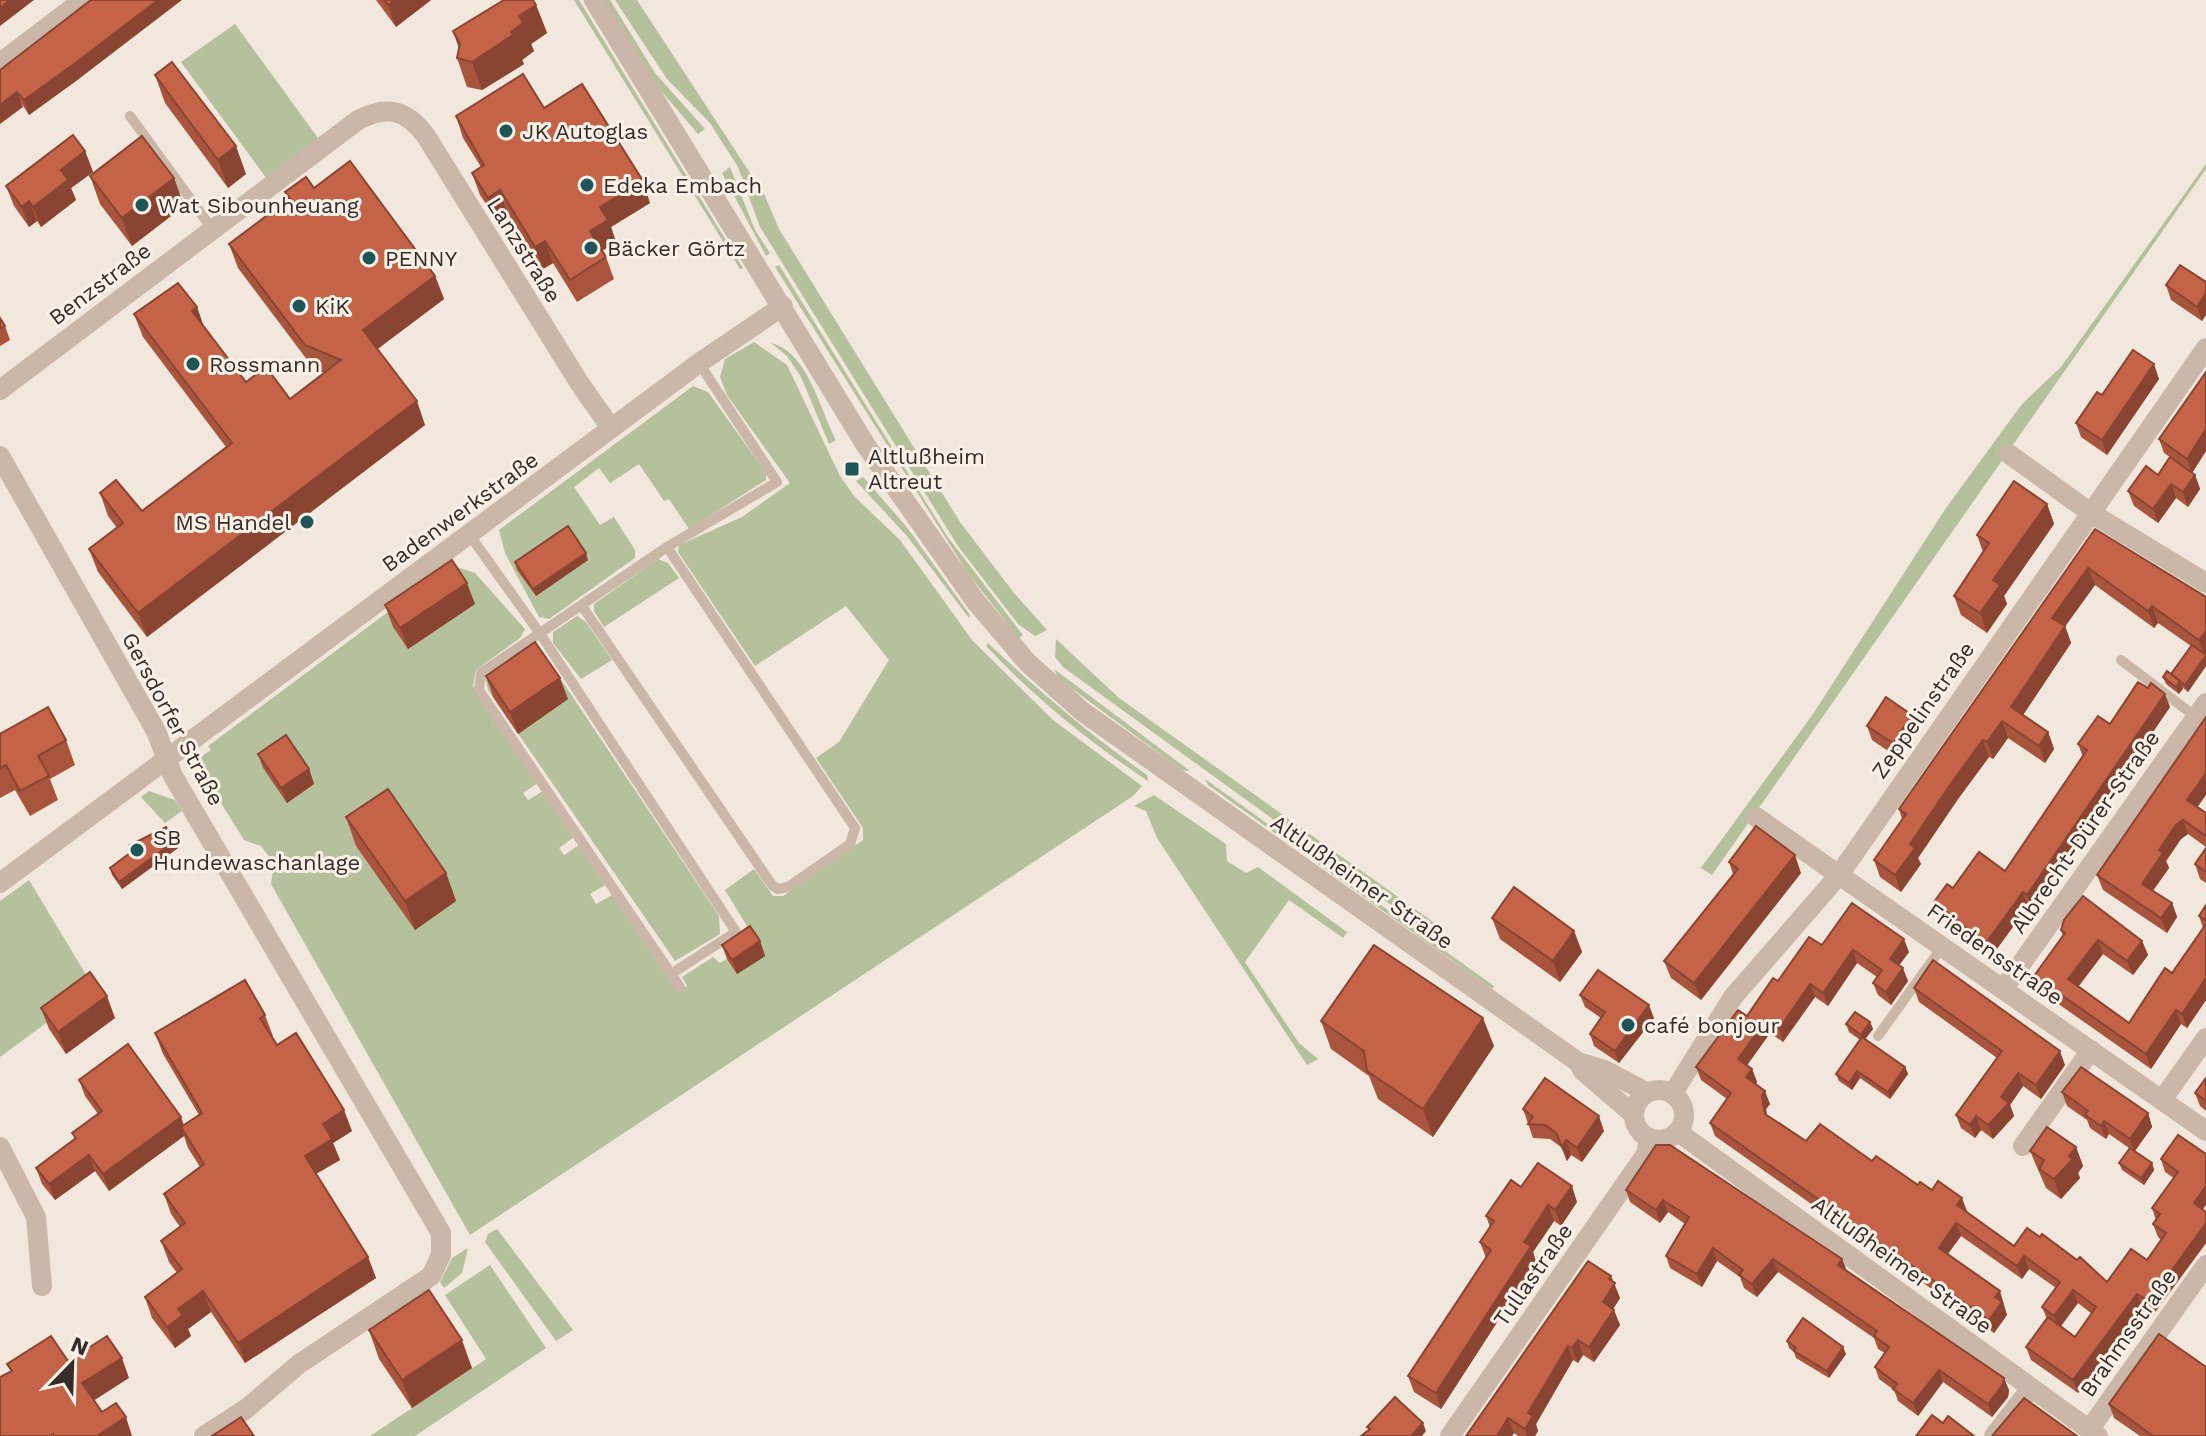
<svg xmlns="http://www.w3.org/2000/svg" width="2206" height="1436" viewBox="0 0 2206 1436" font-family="'Work Sans',sans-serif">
	<rect width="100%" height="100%" fill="#f2e7dc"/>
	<g fill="#b5c09c">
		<path d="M574,0H579L743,268L740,269Z"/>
		<path d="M603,0H610L655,73L705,129L698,134L651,79Z"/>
		<path d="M615,0H637L765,196L779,229L960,522L1014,593L1047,630L1035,636L1018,624L958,546L760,227L738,167L710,123L667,79Z"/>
		<path d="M235,24L318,138L267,179L181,62Z"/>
		<path d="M2206,164V169L1712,875L1701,868L1813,714L1946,508L2022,404L2061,367Z"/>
		<path d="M730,167L755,230L770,253L766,256L722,173Z"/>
		<path d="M779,265L947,536L1023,635L1019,638L969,575L775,267Z"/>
		<path d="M754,342L787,365L840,476L854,496L900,540L972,640L1053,720L1142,786L1133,796L470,1235L271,884L274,863L261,846L244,840L195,761L211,750L208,746L451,565L475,573L525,629L520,638L476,670L473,686L538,783L523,793L528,800L543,791L574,837L559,848L564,855L579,845L605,885L590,894L596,904L612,895L678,992L687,986L682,977L713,957L720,963L756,941L725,890L754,869L773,896H783L863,840V828L816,758L839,742L889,660L846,606L755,666L678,552L679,545L742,517L790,483L727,395L720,377L725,359Z"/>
		<path d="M771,343C808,352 820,410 836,440L829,444L801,377L787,356Z"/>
		<path d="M693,386L708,392L766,473V480L689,529L669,499L664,501L639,464L610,483L599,468L574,487L600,525L614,517L635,550V558L549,619L539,617L505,553L499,530Z"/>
		<path d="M863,477L906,526L970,615L969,618L907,536L856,481Z"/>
		<path d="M658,559L668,563L679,578L604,627L594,611V604Z"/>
		<path d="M577,616L586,622L612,660L581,679L553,643V632Z"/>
		<path d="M1056,639L1119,698L1443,929L1438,939L1063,667L1055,657Z"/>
		<path d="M988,643C1042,694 1087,732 1147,775L1148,781C1089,742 1035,698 986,646Z"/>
		<path d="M529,647L542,651L719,916L720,934L675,961L488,690L485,677Z"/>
		<path d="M1054,669L1190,771L1182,770L1059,679Z"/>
		<path d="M1205,779L1494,986L1492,989L1208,785Z"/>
		<path d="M149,791L175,800L182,811L165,823L141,797Z"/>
		<path d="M1154,795L1226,844L1227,861L1246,873L1258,867L1347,932L1343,938L1289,900L1245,962L1299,1043L1318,1059L1307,1065L1157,838L1146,811L1134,806Z"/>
		<path d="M29,880L94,988L0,1057V901Z"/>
		<path d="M497,1229L573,1330L556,1341L485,1242L488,1234Z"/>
		<path d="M468,1248L462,1273L444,1288L440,1282L452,1258Z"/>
		<path d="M490,1265L546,1348L415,1436H370L486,1359L445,1295Z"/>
	</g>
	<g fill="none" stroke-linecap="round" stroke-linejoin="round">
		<g stroke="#cab7a8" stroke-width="10">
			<path d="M130,116L213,230"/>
			<path d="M469,534L541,635L736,932L671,974"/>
			<path d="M582,606L772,885L778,889L788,887L850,844L855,828L667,547"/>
			<path d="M2121,660L2196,717"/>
			<path d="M680,987L479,690L481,673L667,547L777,482L699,363"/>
			<path d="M1878,1036L1942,947"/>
		</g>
		<g stroke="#cab7a8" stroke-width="20">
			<path d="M0,63L83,0"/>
			<path d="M0,390L358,120C387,105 406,109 426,136L580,384L611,428"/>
			<path d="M2009,454L2091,513L2206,583"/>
			<path d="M0,456L156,731L173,776L441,1233V1255L431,1276L299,1364L246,1409L204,1436"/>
			<path d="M1756,817L2206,1131"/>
			<path d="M0,883L699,363L783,306"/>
			<path d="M2004,988L2206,703"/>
			<path d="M1673,1093L1733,997L1839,875L2206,348"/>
			<path d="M2162,1100L2206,1038"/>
			<path d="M2023,1146L2091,1050"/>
			<path d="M0,1147L36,1217L42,1286"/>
			<path d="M2089,1430L2206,1265"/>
			<path d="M1450,1436L1646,1154L1649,1138"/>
			<path d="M1994,1436L2031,1388"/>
		</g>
		<g stroke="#cab7a8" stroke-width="20">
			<path d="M594,0L865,444L976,602L1028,663L1083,712L1578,1062L1605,1070L1646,1092"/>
			<path d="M1578,1062L1583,1071L1633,1114"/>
			<circle cx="1659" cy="1115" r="25"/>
			<path d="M1678,1132L2098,1436"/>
		</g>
	</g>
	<g fill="#a9553d" fill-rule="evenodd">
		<path d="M376,0H431L396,27Z"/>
		<path d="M536,5L547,33L531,44L534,51L522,60L524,64L482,90L467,87L457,58L459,49L453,31Z"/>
		<path d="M0,70L80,78L29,115Z"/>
		<path d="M155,75L246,174L228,188L165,103Z"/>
		<path d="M544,108L650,203L611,227L616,242L602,251L606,257L614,279L577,302L553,263L543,269L507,212L496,219L480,195L472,173L481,167L463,138L456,116Z"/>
		<path d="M85,151L93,172L71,188L76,200L41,227L37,221L29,227L14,206L6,186Z"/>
		<path d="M90,176L174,178L184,206L132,246L100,204Z"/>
		<path d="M314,188L435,276L444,299L377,349L425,425L147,637L98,572L89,549L117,528L108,516L100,493L142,511L226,447L143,337L134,314L197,307L204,327L246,382L290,399L324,373L314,369L238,268L229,244L288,200L285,192Z"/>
		<path d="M2206,282L2202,321L2171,300L2166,285Z"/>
		<path d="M0,318L5,326L10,340L0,346Z"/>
		<path d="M2206,372V451L2192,473L2195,475L2200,489L2188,507L2176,498L2158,523L2134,506L2128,491L2158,475L2170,457L2164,453L2159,439Z"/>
		<path d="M2159,379L2107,455L2081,437L2076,423L2102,395Z"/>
		<path d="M2047,504L2054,524L2004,596L2007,604L1987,633L1961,615L1954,596L1983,552L1977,535Z"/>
		<path d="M2095,529L2206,597V666L2188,692L2182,687L2179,694L2166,684L2163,677L2172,675L2191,646L2158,623L2154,628L2095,585L2065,626L2071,643L2023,715L2048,732L2054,749L2045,763L2008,738L1993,759L1989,757L1958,799L1918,858L1921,864L1901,892L1880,877L1874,860L1902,819L1899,809Z"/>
		<path d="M588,560L536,596L517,570L515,562Z"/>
		<path d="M475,604L408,649L393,627L385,605Z"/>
		<path d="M486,676L568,699L518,734L493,697Z"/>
		<path d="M2170,707L2032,908L2028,906L1991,957L1939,916L1934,902L1953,888L2005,871L2083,757L2078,744L2110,724Z"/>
		<path d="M1867,726L1917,729L1898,758L1872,740Z"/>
		<path d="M0,734L66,740L75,765L50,779L58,800L30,816L15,790L0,798Z"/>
		<path d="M258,754L309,769L314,784L287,803L263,768Z"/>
		<path d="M2197,807L2206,813V847L2188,834L2181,839L2166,861L2169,868L2153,891L2172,903L2177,917L2167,933L2103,890L2097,875Z"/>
		<path d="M346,817L446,873L456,901L415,930L356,846Z"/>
		<path d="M130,845L178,848L122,889L112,875L110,868L132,851Z"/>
		<path d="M2206,848V883L2200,879L2195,864Z"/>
		<path d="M1729,862L1801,873L1701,1000L1671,978L1664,961L1733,874Z"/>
		<path d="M2206,905V1000L2187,1028L2181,1024L2151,1069L2040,991L2034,976L2063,936L2061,930L2142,941L2148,955L2133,975L2103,954L2079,986L2129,1023L2172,973L2203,928L2199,916Z"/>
		<path d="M1492,918L1574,931L1582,952L1560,982L1500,939Z"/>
		<path d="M760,941L765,956L737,974L727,959L722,945Z"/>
		<path d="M1822,945L1909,952L1899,965L1908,981L1891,1005L1878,995L1873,983L1877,977L1857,963L1828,1006L1815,997L1783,1042L1770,1033L1747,1065L1752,1069L1757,1082L1755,1084L1770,1104L1766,1109L1767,1116L1806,1141L1872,1161L1918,1185L1932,1190L1967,1211L1966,1212L2014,1246L2040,1237L2107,1282L2147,1260L2161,1240L2158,1237L2153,1224L2156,1220L2152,1208L2174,1178L2165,1172L2161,1159L2178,1135L2203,1210L2206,1212V1243L2153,1315L2142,1306L2078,1393L2031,1360L2026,1347L2047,1319L2042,1307L2056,1288L2029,1269L2022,1279L1961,1236L1948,1254L2004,1304L2003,1305L2007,1315L1994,1333L1715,1136L1710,1123L1727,1099L1701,1080L1696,1067L1747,1016L1778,981ZM2078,1303L2092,1314L2075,1337L2060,1326Z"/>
		<path d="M1914,988L2065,1065L2041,1099L2023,1086L2010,1105L2014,1116L1993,1139L1981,1130L1975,1138L1961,1128L1956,1115L1997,1058L1919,1002Z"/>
		<path d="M1580,995L1654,1018L1619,1063L1594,1046L1590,1034L1601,1018L1585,1007Z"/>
		<path d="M41,1008L115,1018L66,1054L49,1029Z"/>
		<path d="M265,1015L273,1036H272L277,1045L352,1131L333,1143L340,1160L316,1174L368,1257L376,1278L245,1363L211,1312L188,1329L191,1336L175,1348L152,1318L145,1297L177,1273L169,1262L161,1241L180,1227L171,1214L164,1194L200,1167L188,1148L184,1136L109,1191L95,1171L55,1200L42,1184L36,1168L75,1139L72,1133L98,1114L85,1096L79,1080L183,1125L199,1115L163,1054L155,1033Z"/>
		<path d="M1321,1021L1494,1046L1433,1137L1378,1099L1369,1076L1331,1049Z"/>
		<path d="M1870,1022L1873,1029L1865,1039L1905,1067L1908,1074L1890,1099L1860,1078L1852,1090L1839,1081L1836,1074L1860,1040L1849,1032L1846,1024Z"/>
		<path d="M2206,1078V1111L2200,1106L2195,1093Z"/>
		<path d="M2062,1092L2148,1113L2152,1127L2135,1151L2152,1163L2154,1170L2144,1185L2122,1170L2119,1163L2129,1148L2109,1134L2106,1139L2090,1128L2087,1120L2067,1106Z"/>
		<path d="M1523,1109L1604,1131L1582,1162L1571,1155L1567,1161L1561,1147L1550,1139L1533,1138Z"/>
		<path d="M1656,1145L1842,1259L1847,1271L2009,1390L2008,1397L1992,1417L1943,1382L1918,1416L1898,1401L1894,1390L1879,1379L1875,1367L1885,1353L1878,1349L1874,1338L1778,1272L1757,1297L1744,1288L1740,1277L1717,1261L1702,1287L1670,1268L1666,1256L1685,1224L1668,1212L1660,1223L1630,1202L1626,1190Z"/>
		<path d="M2076,1147L2083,1166L2078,1173L2080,1178L2061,1199L2046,1188L2030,1151Z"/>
		<path d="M1521,1187L1577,1202L1561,1226L1554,1221L1533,1252L1536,1262L1441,1409L1414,1392L1408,1376L1486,1258L1480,1242L1490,1227L1486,1216Z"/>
		<path d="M1611,1276L1620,1298L1613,1309L1620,1325L1594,1362L1583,1355L1578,1363L1573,1360L1536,1424L1538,1431L1535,1436H1518L1514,1433L1512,1436H1466Z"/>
		<path d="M369,1330L472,1368L412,1408L379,1359Z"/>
		<path d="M1787,1341L1846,1354L1829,1378L1796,1358L1794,1352L1789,1348Z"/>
		<path d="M2109,1404L2206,1436H2140L2114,1418Z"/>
	</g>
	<g fill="#894532">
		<path d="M10,0H34L0,26V8Z"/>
		<path d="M158,0H182L80,78L29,115L24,100Z"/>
		<path d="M395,0H431L396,27L388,5Z"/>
		<path d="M536,5L547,33L531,44L534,51L522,60L524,64L482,90L472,62L511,32L519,16Z"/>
		<path d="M17,92L23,107L0,124V105Z"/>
		<path d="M236,146L246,174L228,188L218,160Z"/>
		<path d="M85,151L93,172L71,188L76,200L41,227L33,207L61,170Z"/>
		<path d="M174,178L184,206L132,246L122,218Z"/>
		<path d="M643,181L650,203L611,227L616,242L598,253L590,231L600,207Z"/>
		<path d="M500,190L507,212L496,219L488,198Z"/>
		<path d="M29,201L37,221L29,227L22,207Z"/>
		<path d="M545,241L553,263L543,269L535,247Z"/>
		<path d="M435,276L444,299L371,354L363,330Z"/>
		<path d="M2206,293V315L2202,321L2197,307Z"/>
		<path d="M197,307L205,331L192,311Z"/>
		<path d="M2154,364L2159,379L2107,455L2102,440Z"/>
		<path d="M417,401L425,425L147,637L138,613Z"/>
		<path d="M2206,429V451L2192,473L2187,459Z"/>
		<path d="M2195,475L2200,489L2188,507L2183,492Z"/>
		<path d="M2171,484L2176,498L2158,523L2153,509Z"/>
		<path d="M2047,504L2054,524L2004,596L2007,604L1987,633L1980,613L1993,580Z"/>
		<path d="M586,553L588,560L536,596L533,589Z"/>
		<path d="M2088,568L2095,585L2059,635L2052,618Z"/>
		<path d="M467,583L475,604L408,649L400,628Z"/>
		<path d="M2152,606L2158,623L2154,628L2148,611Z"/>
		<path d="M2065,626L2071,643L2017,724L2011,707Z"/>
		<path d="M2206,631V666L2188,692L2185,685L2205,656L2199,640Z"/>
		<path d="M560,678L568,699L518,734L510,712Z"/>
		<path d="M2180,681L2183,689L2179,694L2176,687Z"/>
		<path d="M2165,694L2170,707L2032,908L2027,895Z"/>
		<path d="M1912,715L1917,729L1898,758L1893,743Z"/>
		<path d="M2002,721L2008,738L1993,759L1987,742Z"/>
		<path d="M2048,732L2054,749L2045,763L2039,746Z"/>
		<path d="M1983,740L1989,757L1958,799L1918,858L1921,864L1901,892L1895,875L1910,844L1952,782Z"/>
		<path d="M309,769L314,784L287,803L281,788Z"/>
		<path d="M2206,773V795L2192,815L2187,800Z"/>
		<path d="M2183,820L2188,834L2181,839L2166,861L2169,868L2147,898L2142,884L2159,850L2176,825Z"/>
		<path d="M176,840L178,848L122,889L119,882Z"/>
		<path d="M1795,855L1801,873L1701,1000L1694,983Z"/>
		<path d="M446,873L456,901L415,930L405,901Z"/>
		<path d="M2023,892L2028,906L1991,957L1986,943Z"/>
		<path d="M2172,903L2177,917L2167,933L2161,918Z"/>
		<path d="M1574,931L1582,952L1560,982L1553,961Z"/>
		<path d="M1904,939L1909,952L1895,971L1890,959Z"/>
		<path d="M2098,940L2103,954L2073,993L2068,979Z"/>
		<path d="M760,941L765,956L737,974L732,960Z"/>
		<path d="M2142,941L2148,955L2133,975L2127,961Z"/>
		<path d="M1853,950L1857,963L1828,1006L1823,993Z"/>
		<path d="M1903,968L1908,981L1891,1005L1886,992Z"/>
		<path d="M2206,978V1000L2187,1028L2182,1014Z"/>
		<path d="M1810,984L1815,997L1783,1042L1779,1029Z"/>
		<path d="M107,996L115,1018L66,1054L58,1032Z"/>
		<path d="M1649,1005L1654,1018L1619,1063L1615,1051Z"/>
		<path d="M2176,1010L2181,1024L2151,1069L2146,1054Z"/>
		<path d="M1483,1018L1494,1046L1433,1137L1423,1109Z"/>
		<path d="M1766,1020L1770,1033L1743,1071L1738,1059Z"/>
		<path d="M1870,1022L1873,1029L1863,1042L1861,1035Z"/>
		<path d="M2060,1051L2065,1065L2041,1099L2036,1085Z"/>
		<path d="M1905,1067L1908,1074L1890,1099L1888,1092Z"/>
		<path d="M1752,1069L1757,1082L1751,1090L1746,1077Z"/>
		<path d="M1857,1071L1860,1078L1852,1090L1849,1083Z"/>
		<path d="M2018,1073L2023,1086L2010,1105L2014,1116L1993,1139L1988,1125L2001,1097Z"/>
		<path d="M1765,1091L1770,1104L1766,1109L1769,1127L1765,1114L1762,1096Z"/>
		<path d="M344,1110L352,1131L333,1143L340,1160L312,1176L305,1156L323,1124Z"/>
		<path d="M2148,1113L2152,1127L2134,1152L2130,1139Z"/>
		<path d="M1599,1116L1604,1131L1582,1162L1577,1148Z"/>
		<path d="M1976,1116L1981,1130L1975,1138L1970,1125Z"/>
		<path d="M181,1117L187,1134L181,1127L184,1136L109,1191L103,1174Z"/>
		<path d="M2104,1121L2109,1134L2106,1139L2101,1126Z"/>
		<path d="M1566,1140L1571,1155L1567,1161L1562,1147Z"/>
		<path d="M2076,1147L2083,1166L2078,1173L2080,1178L2061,1199L2054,1179Z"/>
		<path d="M89,1155L95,1171L55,1200L49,1184Z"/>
		<path d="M2152,1163L2154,1170L2144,1185L2141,1178Z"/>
		<path d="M1572,1186L1577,1202L1561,1226L1555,1210Z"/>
		<path d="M2206,1186V1205L2198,1216L2194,1203Z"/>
		<path d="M1962,1198L1967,1211L1962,1218L1957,1205Z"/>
		<path d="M1663,1200L1668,1212L1660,1223L1656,1210Z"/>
		<path d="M1548,1205L1554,1221L1533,1252L1536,1262L1441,1409L1436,1393L1524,1242Z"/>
		<path d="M1956,1223L1961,1236L1943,1260L1939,1248Z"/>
		<path d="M2206,1223V1243L2153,1315L2149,1302Z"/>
		<path d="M1713,1248L1717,1261L1702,1287L1697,1274Z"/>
		<path d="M2024,1256L2029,1269L2022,1279L2017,1266Z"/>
		<path d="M368,1257L376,1278L245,1363L238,1343Z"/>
		<path d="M1773,1259L1778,1272L1757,1297L1752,1284Z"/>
		<path d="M1842,1259L1847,1272L1838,1265Z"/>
		<path d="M1611,1276L1620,1298L1608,1317L1603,1302Z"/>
		<path d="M2073,1290L2078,1303L2059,1329L2054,1316Z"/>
		<path d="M203,1291L211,1312L188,1329L191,1336L175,1348L167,1327L178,1309Z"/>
		<path d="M2000,1291L2007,1315L1994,1333L1989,1320L1995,1297Z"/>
		<path d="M2137,1294L2142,1306L2078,1393L2073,1380Z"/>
		<path d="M1614,1310L1620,1325L1594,1362L1589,1347Z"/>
		<path d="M462,1340L472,1368L412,1408L402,1380Z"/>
		<path d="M1578,1340L1583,1355L1578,1363L1572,1348Z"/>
		<path d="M1568,1346L1573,1360L1536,1424L1538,1431L1535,1436H1527L1525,1429L1528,1413Z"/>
		<path d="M1843,1347L1846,1354L1829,1378L1827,1371Z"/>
		<path d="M122,1358L129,1378L90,1403L82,1383Z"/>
		<path d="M1939,1370L1943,1382L1918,1416L1913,1403Z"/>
		<path d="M2004,1378L2009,1390L2008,1397L1992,1417L1988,1404Z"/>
		<path d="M126,1417L132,1436H97Z"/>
		<path d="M1508,1418L1514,1433L1512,1436H1497Z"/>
		<path d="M1423,1423L1426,1431L1422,1436H1411Z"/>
	</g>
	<g fill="#c46347" stroke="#894532" stroke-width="2">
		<path d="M0,0H10L0,8Z"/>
		<path d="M91,0H158L74,64L24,100L17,92L0,105V70Z"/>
		<path d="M384,0H395L388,5Z"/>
		<path d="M504,0H533L536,5L519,16L523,23L511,32L513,35L472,62L457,58L460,44L453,31Z"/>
		<path d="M172,62L236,146L218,160L155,75Z"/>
		<path d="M523,74L544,108L582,84L643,181L600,207L608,220L590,231L606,257L570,280L545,241L535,247L500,190L488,198L472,173L484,165L456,116Z"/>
		<path d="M73,135L85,151L61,170L68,180L33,207L29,201L22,207L6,186Z"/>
		<path d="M142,136L174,178L122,218L90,176Z"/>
		<path d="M350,161L435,276L363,330L417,401L138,613L89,549L123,523L100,493L116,480L142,511L232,443L134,314L178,283L197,307L192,311L246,382L266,367L290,399L341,360L305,345L229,244L290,198L285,192L306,177L314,188Z"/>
		<path d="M2180,265L2206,282V293L2197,307L2166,285Z"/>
		<path d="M0,318L5,326L0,329Z"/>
		<path d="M2133,350L2154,364L2102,440L2076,423L2097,392L2102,395Z"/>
		<path d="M2206,372V429L2187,459L2159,439Z"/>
		<path d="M2170,457L2195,475L2183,492L2171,484L2153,509L2128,491L2146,466L2158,475Z"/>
		<path d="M2014,481L2047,504L1993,580L2000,585L1980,613L1954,596L1989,543L1977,535Z"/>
		<path d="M568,526L586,553L533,589L515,562Z"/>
		<path d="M2095,529L2206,597V631L2199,640L2152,606L2148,611L2088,568L2052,618L2065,626L2011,707L2048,732L2039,746L2002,721L1987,742L1983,740L1952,782L1910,844L1915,848L1895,875L1874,860L1906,814L1899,809Z"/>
		<path d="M452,560L467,583L400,628L385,605Z"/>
		<path d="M535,642L560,678L510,712L486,676Z"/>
		<path d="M2192,645L2206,655L2185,685L2171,674Z"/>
		<path d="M2167,671L2180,681L2176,687L2163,677Z"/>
		<path d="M2138,682L2148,688L2151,683L2165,694L2027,895L2023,892L1986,943L1934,902L1947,884L1953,888L1979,852L2005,871L2087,750L2078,744L2098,716L2110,724Z"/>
		<path d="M1886,697L1912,715L1893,743L1867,726Z"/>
		<path d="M48,707L66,740L38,756L49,776L20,791L6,765L0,769V734Z"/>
		<path d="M2206,717V773L2187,800L2206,813V836L2183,820L2176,825L2159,850L2163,853L2142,884L2172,903L2161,918L2097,875Z"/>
		<path d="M286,735L309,769L281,788L258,754Z"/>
		<path d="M388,789L446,873L405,901L346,817Z"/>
		<path d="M1756,826L1795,855L1694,983L1664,961L1738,869L1729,862Z"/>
		<path d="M166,827L176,840L119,882L110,868L134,850L130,845Z"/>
		<path d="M2206,848V872L2195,864Z"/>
		<path d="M1514,887L1574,931L1553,961L1492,918Z"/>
		<path d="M2083,896L2142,941L2127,961L2098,940L2068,979L2129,1023L2165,968L2172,973L2206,924V978L2182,1014L2176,1010L2146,1054L2034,976L2065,933L2061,930L2064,920Z"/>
		<path d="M1852,903L1904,939L1890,959L1903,968L1886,992L1873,983L1882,970L1853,950L1823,993L1810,984L1779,1029L1766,1020L1738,1059L1752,1069L1746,1077L1765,1091L1762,1096L1765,1114L1806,1141L1820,1124L1872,1161L1876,1156L1918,1185L1920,1182L1932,1190L1938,1181L1962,1198L1957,1205L2014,1246L2027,1228L2040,1237L2042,1234L2077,1260L2080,1257L2107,1282L2131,1249L2147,1260L2166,1233L2153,1224L2160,1214L2152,1208L2178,1172L2161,1159L2178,1135L2206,1154V1186L2194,1203L2206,1212V1223L2149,1302L2137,1294L2073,1380L2026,1347L2048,1317L2075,1337L2096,1307L2073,1290L2054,1316L2042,1307L2060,1282L2024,1256L2017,1266L1956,1223L1939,1248L2000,1291L1995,1297L2002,1302L1989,1320L1710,1123L1731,1093L1696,1067L1738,1010L1747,1016L1773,978L1778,981L1809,937L1822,945Z"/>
		<path d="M2206,905V920L2199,916Z"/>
		<path d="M750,926L760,941L732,960L722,945Z"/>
		<path d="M1374,945L1483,1018L1423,1109L1367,1071L1364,1051L1321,1021Z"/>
		<path d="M1933,960L2060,1051L2036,1085L2018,1073L2001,1097L2009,1103L1988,1125L1976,1116L1970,1125L1956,1115L2002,1051L1914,988Z"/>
		<path d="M1598,970L1649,1005L1615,1051L1590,1034L1605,1012L1580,995Z"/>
		<path d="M90,972L107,996L58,1032L41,1008Z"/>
		<path d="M245,980L265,1015L260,1018L277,1045L296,1033L344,1110L323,1124L332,1139L305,1156L368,1257L238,1343L203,1291L178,1309L183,1315L167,1327L145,1297L182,1269L161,1241L185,1223L164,1194L204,1164L181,1127L202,1113L155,1033Z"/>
		<path d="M1855,1012L1870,1022L1861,1035L1846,1024Z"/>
		<path d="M1862,1037L1905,1067L1888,1092L1857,1071L1849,1083L1836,1074Z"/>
		<path d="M128,1044L181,1117L103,1174L89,1155L49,1184L36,1168L76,1138L72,1133L102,1111L79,1080Z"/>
		<path d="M2081,1067L2148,1113L2130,1139L2104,1121L2101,1126L2085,1115L2088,1111L2062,1092Z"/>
		<path d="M1545,1078L1599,1116L1577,1148L1566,1140L1562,1147L1556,1133L1545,1125L1528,1124L1533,1117L1523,1109Z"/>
		<path d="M2206,1078V1101L2195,1093Z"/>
		<path d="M2047,1127L2076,1147L2069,1156L2073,1159L2054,1179L2039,1169L2044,1160L2030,1151Z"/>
		<path d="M1656,1145H1670L1842,1259L1838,1265L2004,1378L2003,1384L1988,1404L1939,1370L1913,1403L1893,1389L1897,1384L1875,1367L1889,1347L1874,1336L1877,1331L1773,1259L1752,1284L1739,1275L1743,1270L1713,1248L1697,1274L1666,1256L1689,1217L1663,1200L1656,1210L1626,1190Z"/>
		<path d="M2130,1148L2152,1163L2141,1178L2119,1163Z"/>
		<path d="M1538,1163L1572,1186L1555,1210L1548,1205L1524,1242L1531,1246L1436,1393L1408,1376L1491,1250L1480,1242L1494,1221L1486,1216L1511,1180L1521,1187Z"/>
		<path d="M1588,1261L1611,1276L1609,1279L1615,1283L1603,1302L1614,1310L1589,1347L1578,1340L1572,1348L1568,1346L1528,1413L1533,1416L1525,1429L1508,1418L1497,1436H1466Z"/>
		<path d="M429,1290L462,1340L402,1380L369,1330Z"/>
		<path d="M1803,1318L1843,1347L1827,1371L1794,1351L1796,1348L1787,1341Z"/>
		<path d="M2159,1334L2206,1367V1436H2153L2109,1404Z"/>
		<path d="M51,1336L68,1361L107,1336L122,1358L82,1383L102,1412L116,1403L126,1417L97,1436H54L53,1434L50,1436H0V1377L12,1371L7,1364Z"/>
		<path d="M1395,1397L1423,1423L1411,1436H1361L1370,1429L1367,1427Z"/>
		<path d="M2024,1398L2077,1436H1992Z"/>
		<path d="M1932,1415L1943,1423L1948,1416L1974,1436H1916Z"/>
		<path d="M241,1417L254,1436H212Z"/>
	</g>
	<g fill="#1e5557" stroke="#f9f1e8" stroke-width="3">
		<circle cx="506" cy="131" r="8"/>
		<circle cx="587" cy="185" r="8"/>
		<circle cx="142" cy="205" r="8"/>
		<circle cx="591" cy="248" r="8"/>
		<circle cx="369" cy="258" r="8"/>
		<circle cx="299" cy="306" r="8"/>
		<circle cx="193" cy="364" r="8"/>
		<rect x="844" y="461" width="16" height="16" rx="4"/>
		<circle cx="307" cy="522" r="8"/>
		<circle cx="137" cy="850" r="8"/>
		<circle cx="1628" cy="1025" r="8"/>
	</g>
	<g text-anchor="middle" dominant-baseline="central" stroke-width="6" stroke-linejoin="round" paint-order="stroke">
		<g font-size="22" fill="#362c28" stroke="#f9f1e8" text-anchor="start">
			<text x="522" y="131">JK Autoglas</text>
			<text x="603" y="185">Edeka Embach</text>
			<text x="158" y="205">Wat Sibounheuang</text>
			<text x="607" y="248">Bäcker Görtz</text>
			<text x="385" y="258">PENNY</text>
			<text x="315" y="306">KiK</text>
			<text x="209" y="364">Rossmann</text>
			<text x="868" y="456">Altlußheim<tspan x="868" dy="25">Altreut</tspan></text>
			<text x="291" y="522" text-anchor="end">MS Handel</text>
			<text x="153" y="837">SB<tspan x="153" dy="25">Hundewaschanlage</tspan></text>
			<text x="1644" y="1025">café bonjour</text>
		</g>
		<g font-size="22" fill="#362c28" stroke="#f9f1e8">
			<text transform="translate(524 250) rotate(58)">Lanzstraße</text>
			<text transform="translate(100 284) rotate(-37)">Benzstraße</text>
			<text transform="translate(460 512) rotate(-36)">Badenwerkstraße</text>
			<text transform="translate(1923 710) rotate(-55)">Zeppelinstraße</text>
			<text transform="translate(173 719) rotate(62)">Gersdorfer Straße</text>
			<text transform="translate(2085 832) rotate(-55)">Albrecht-Dürer-Straße</text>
			<text transform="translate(1362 882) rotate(35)">Altlußheimer Straße</text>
			<text transform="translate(1995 954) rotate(35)">Friedensstraße</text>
			<text transform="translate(1902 1265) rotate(36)">Altlußheimer Straße</text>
			<text transform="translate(1533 1275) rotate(-55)">Tullastraße</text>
			<text transform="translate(2128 1333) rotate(-55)">Brahmsstraße</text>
		</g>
	</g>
	<g transform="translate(72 1364) rotate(23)" stroke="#f9f1e8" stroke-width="6" paint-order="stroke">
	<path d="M0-6L14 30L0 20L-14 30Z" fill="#362c28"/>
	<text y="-12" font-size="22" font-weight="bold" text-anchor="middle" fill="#362c28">N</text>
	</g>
</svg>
